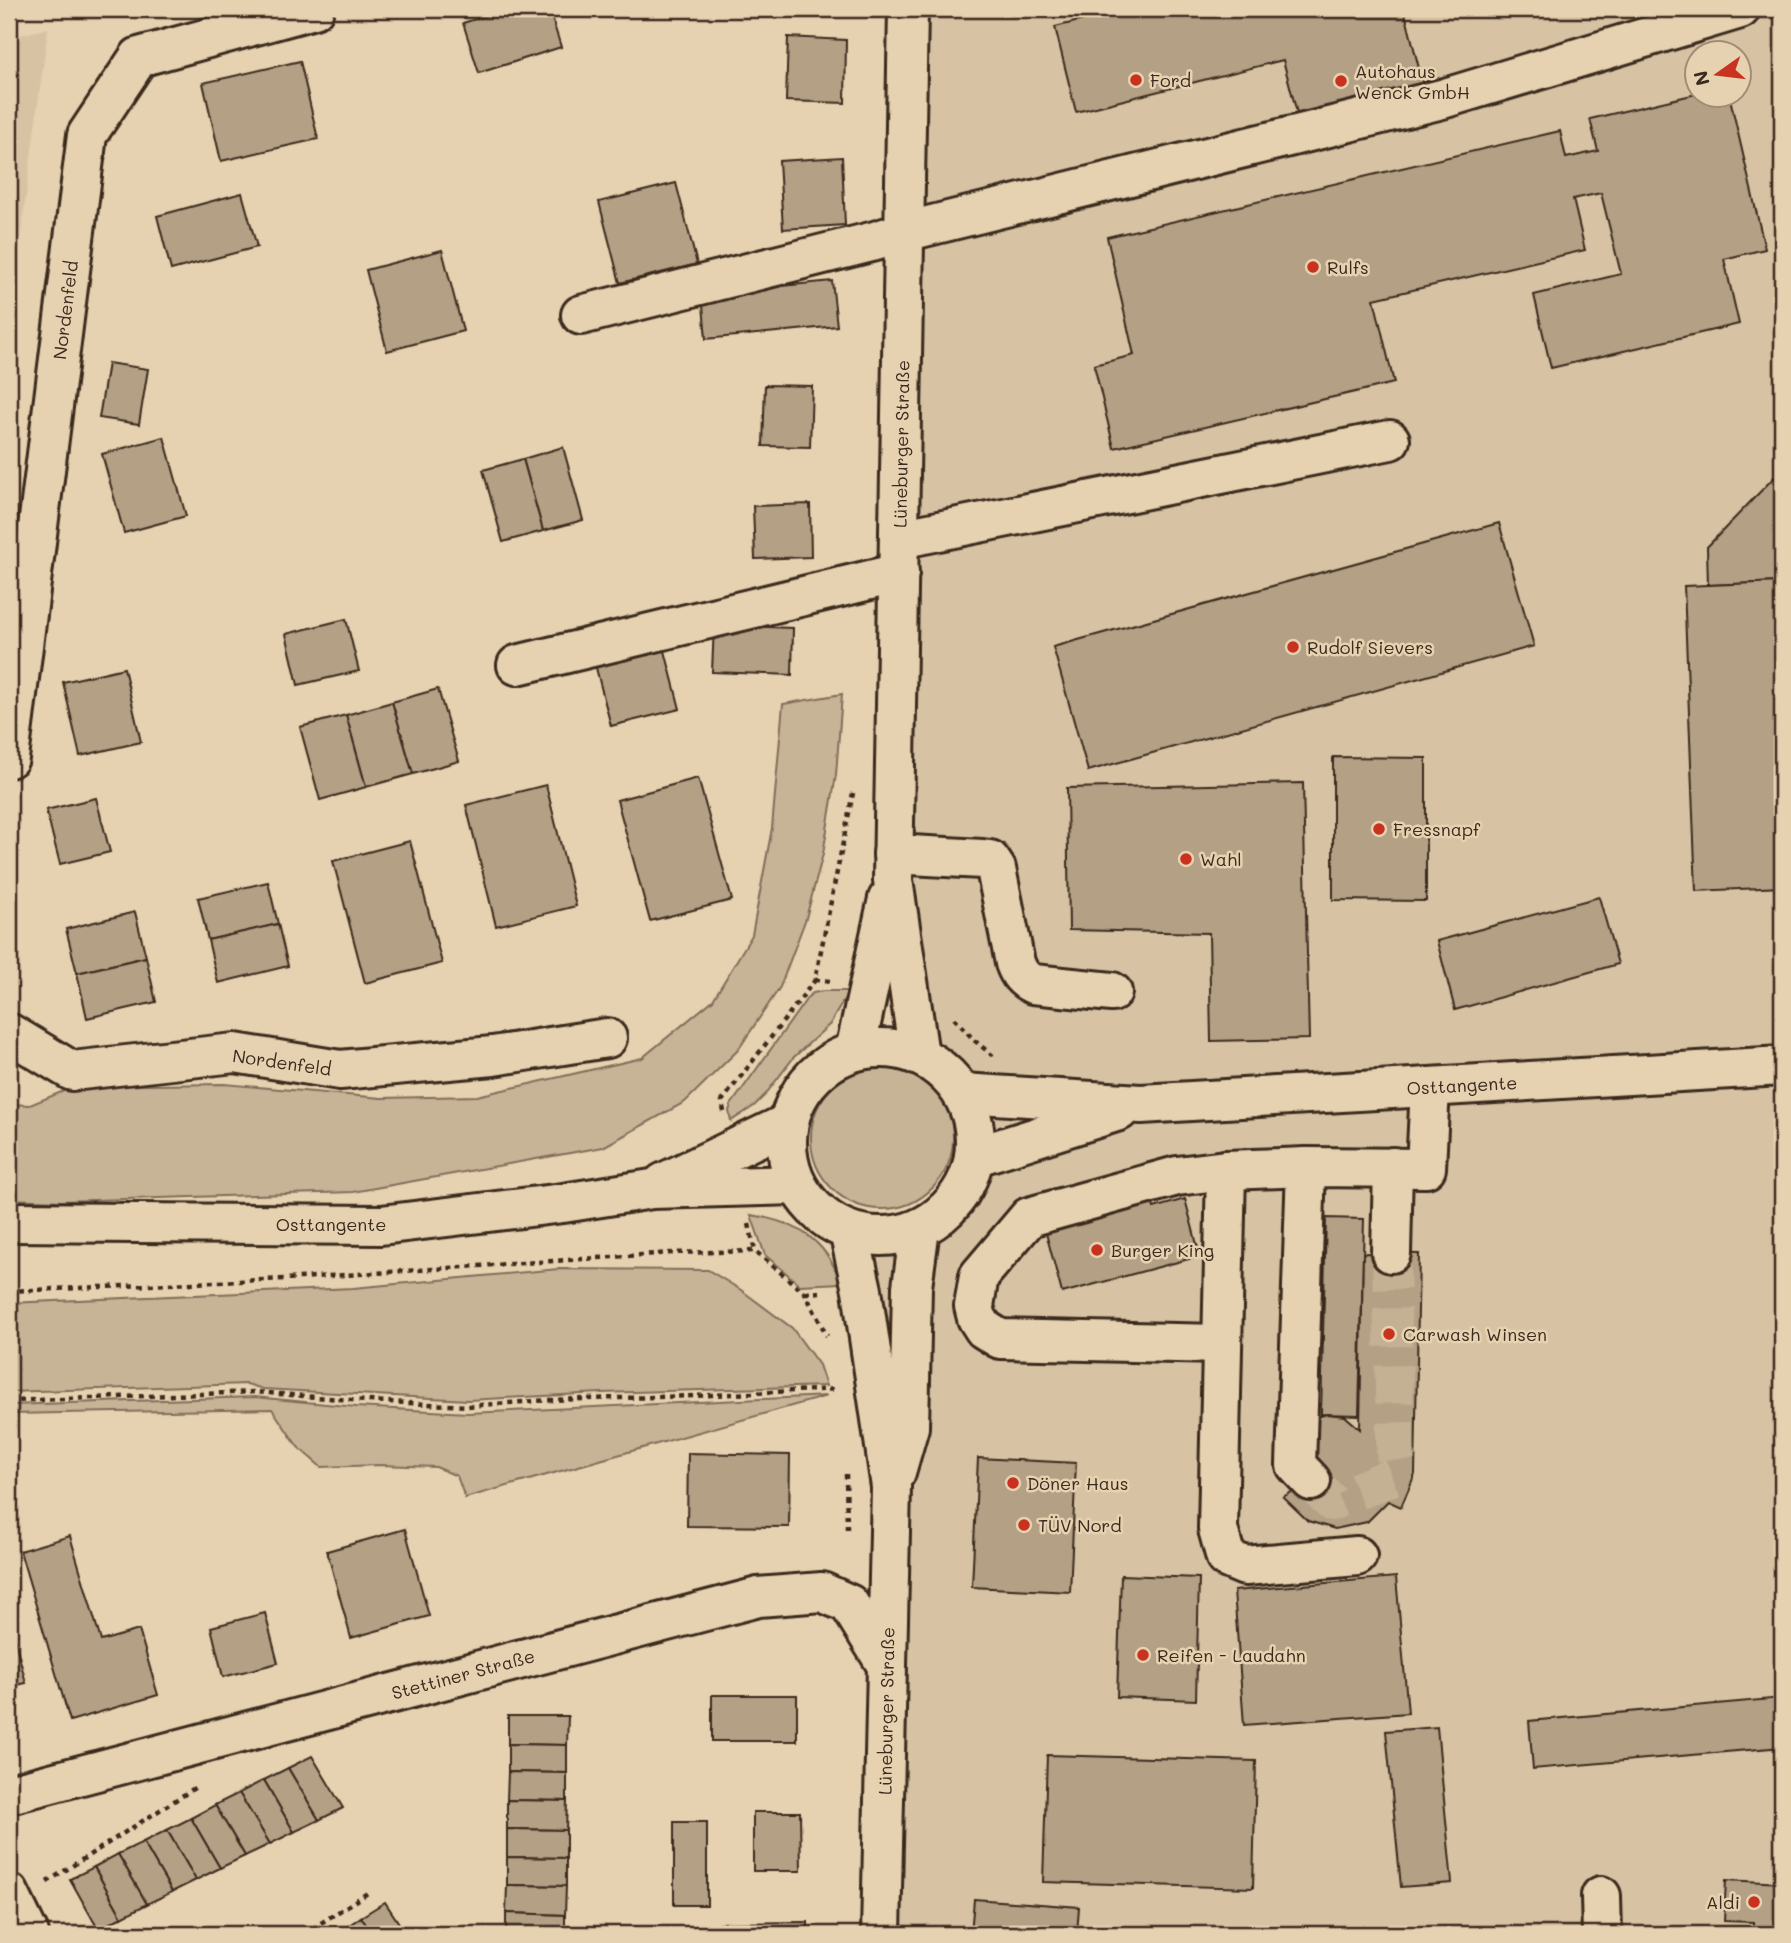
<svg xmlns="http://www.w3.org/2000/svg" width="1791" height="1943" viewBox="0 0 1791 1943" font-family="Mali,sans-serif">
	<rect width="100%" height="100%" fill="#e6d1b0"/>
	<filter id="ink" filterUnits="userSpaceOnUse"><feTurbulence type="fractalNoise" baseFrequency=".0143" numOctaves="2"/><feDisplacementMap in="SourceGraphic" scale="14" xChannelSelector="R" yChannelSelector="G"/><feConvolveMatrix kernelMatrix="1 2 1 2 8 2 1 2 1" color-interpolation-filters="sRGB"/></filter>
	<g filter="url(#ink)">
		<g fill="#d7c2a3" fill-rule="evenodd">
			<path d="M908,9H1782V1934H873L886,1664L867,1237L885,1238L903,1236L937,1220L953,1207L964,1192L972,1175L977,1156V1134L973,1112L963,1092L952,1077L937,1064L921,1055L893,880ZM1696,52H1738V94H1696Z"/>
			<path d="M48,28L9,323V38Z"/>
		</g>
		<g fill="#c7b396" stroke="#816e5a" stroke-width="2">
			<path d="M842,694L836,775L823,854L806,918L780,987L738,1050L685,1102L603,1147L353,1192L61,1201L9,1199V1104L30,1105L76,1086L224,1084L381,1098L477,1096L642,1058L713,1000L752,935L772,828L783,704Z"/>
			<path d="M824,991H849L830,1024L794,1057L765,1095L754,1106L731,1121L729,1111L731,1105L808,997L813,993Z"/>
			<circle cx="882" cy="1138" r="71"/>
			<path d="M751,1215C796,1222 826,1239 841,1283L800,1285L765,1255Z"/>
			<path d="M559,1269L708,1270L741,1290L792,1328L819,1365L826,1386L601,1393L468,1400L263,1389L247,1384L9,1392V1303L353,1288Z"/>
			<path d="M827,1396L465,1498L457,1476L436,1467L380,1465L321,1467L298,1447L272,1409L9,1414V1405L255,1397L356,1407L468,1413Z"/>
		</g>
		<g fill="#b4a085" stroke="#3b2a1e" stroke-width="2">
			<path d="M507,9H549L561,47L479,73L463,23Z"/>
			<path d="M1127,9H1404L1427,100L1302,132L1283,60L1076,112L1055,27Z"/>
			<path d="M788,37L846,40L845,103L786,101Z"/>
			<path d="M300,61L318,139L221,161L203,83Z"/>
			<path d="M1696,94H1729L1765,249L1724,259L1739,324L1551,368L1534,295L1621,274L1601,193L1573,199L1585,250L1374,299L1394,383L1114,448L1094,365L1134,355L1107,237L1560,131L1566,158L1598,151L1590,119Z"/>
			<path d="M842,157L845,225L783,229L779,161Z"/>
			<path d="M676,183L697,264L620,283L599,202Z"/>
			<path d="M242,193L257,247L171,270L157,216Z"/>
			<path d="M442,250L463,331L387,351L366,270Z"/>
			<path d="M832,281L837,326L706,339L702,294Z"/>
			<path d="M108,363L148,369L139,424L99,418Z"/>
			<path d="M765,385L812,386L810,447L763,446Z"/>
			<path d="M164,437L186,516L124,533L102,454Z"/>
			<path d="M563,447L583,520L543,531L523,459Z"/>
			<path d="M523,459L543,531L503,542L483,470Z"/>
			<path d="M1782,469V582L1708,585L1707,547Z"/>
			<path d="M810,504L811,557L755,559L753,506Z"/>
			<path d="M1499,523L1534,646L1088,771L1053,647Z"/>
			<path d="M1782,582V887L1696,891L1684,586Z"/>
			<path d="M346,619L359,671L298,685L286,634Z"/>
			<path d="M714,625L793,628L792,675L712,672Z"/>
			<path d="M663,643L680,709L611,726L594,660Z"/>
			<path d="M124,668L141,742L80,756L63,682Z"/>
			<path d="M438,689L459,761L413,774L392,702Z"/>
			<path d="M392,702L413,774L366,787L346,715Z"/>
			<path d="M346,715L366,787L320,800L300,727Z"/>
			<path d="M1333,757L1426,758V901L1333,900Z"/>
			<path d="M698,778L732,900L650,921L617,800Z"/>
			<path d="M1303,783L1309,1039L1211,1041L1209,933L1069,930L1067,788Z"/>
			<path d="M546,785L576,906L496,926L466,805Z"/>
			<path d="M96,798L110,852L60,864L46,810Z"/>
			<path d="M410,841L442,963L365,983L333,861Z"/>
			<path d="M268,882L278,924L208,940L198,898Z"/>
			<path d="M1599,897L1618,964L1455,1010L1437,941Z"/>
			<path d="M135,912L146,957L77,973L66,929Z"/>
			<path d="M278,924L288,966L218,983L208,940Z"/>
			<path d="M146,957L156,1002L87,1018L77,973Z"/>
			<path d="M1150,1193L1154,1208L1185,1199L1200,1256L1062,1293L1043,1222Z"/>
			<path d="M1326,1218L1364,1219L1359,1415L1321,1414Z"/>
			<path d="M1363,1253L1419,1254L1415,1474L1401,1507L1388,1501L1367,1522L1335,1529L1308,1521L1283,1497L1311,1481L1317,1417L1327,1414L1345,1416L1360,1429Z"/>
			<path d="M688,1453L790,1455L789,1527L687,1526Z"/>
			<path d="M978,1458L1076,1463L1070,1592L972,1587Z"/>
			<path d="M405,1529L429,1616L351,1638L327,1551Z"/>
			<path d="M70,1536L101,1641L139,1630L158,1695L70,1721L20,1551Z"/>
			<path d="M1121,1575L1199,1578L1196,1700L1117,1697Z"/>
			<path d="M1396,1577L1408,1713L1244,1725L1234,1591Z"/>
			<path d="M265,1613L278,1663L223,1677L211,1627Z"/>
			<path d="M9,1617L26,1683L9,1687Z"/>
			<rect x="712" y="1695" width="85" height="46"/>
			<path d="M1782,1698V1747L1533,1769L1529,1721Z"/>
			<path d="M508,1716H568L567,1745L508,1744Z"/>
			<path d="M1437,1727L1452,1883L1401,1887L1386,1731Z"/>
			<path d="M508,1744L567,1745V1773L508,1772Z"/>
			<path d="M1047,1755L1256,1761L1253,1888L1043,1882Z"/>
			<path d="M312,1756L343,1808L319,1820L288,1768Z"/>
			<path d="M288,1768L319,1820L294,1832L264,1780Z"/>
			<path d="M508,1772L567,1773V1801L507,1800Z"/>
			<path d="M264,1780L294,1832L270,1844L239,1793Z"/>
			<path d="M239,1793L270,1844L245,1856L215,1805Z"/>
			<path d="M507,1800L567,1801L566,1830L507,1829Z"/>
			<path d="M215,1805L245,1856L220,1868L191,1818Z"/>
			<path d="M753,1812H800L801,1871H753Z"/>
			<path d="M191,1818L220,1868L196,1880L167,1830Z"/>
			<rect x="674" y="1822" width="33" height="83"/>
			<path d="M507,1829L566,1830V1858L507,1857Z"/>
			<path d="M167,1830L196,1880L172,1892L143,1842Z"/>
			<path d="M143,1842L172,1892L147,1904L118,1854Z"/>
			<path d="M118,1854L147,1904L122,1917L94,1867Z"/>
			<path d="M507,1857L566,1858V1886L507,1885Z"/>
			<path d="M94,1867L122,1917L98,1929L70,1879Z"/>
			<path d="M1726,1880L1782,1883V1934H1753V1922L1724,1921Z"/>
			<path d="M507,1885L566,1886L565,1915L506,1913Z"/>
			<path d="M974,1899L1079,1907L1077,1934H971Z"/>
			<path d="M385,1902L406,1934H372L361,1917Z"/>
			<path d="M506,1913L565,1915V1934H506Z"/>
			<path d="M361,1917L372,1934H339L338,1933Z"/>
			<path d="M808,1922V1934H719V1923Z"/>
		</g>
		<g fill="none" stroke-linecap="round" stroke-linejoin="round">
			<path stroke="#c4b093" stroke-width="38" stroke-dasharray="38 19" stroke-linecap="butt" d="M1311,1481L1331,1502L1396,1475L1391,1253"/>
			<defs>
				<g id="minor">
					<path d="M581,315L875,241L904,232L1442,99L1740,9"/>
					<path d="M899,539L1390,440"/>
					<path d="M517,665L899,573"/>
					<path d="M9,758L87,135L139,57L314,9"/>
					<path d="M893,854L982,859L990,860L996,869L1015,963C1019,974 1023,979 1033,984L1112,992"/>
					<path d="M9,1033L72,1071L235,1053L340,1070L493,1056L607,1038"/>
					<path d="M1306,1167L1296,1465L1311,1481"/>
					<path d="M1226,1170L1218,1529L1226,1558L1245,1566L1357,1556"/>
					<path d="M1391,1253L1393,1167"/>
					<path d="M1221,1344L1000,1339L984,1329L977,1318L974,1306L979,1276L1029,1217L1177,1176L1226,1170L1306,1167L1426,1168L1430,1087"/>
					<path d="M9,1794L758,1597L822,1592L849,1604L886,1664"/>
					<path d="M9,1893L29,1934"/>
					<path d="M1601,1896L1602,1934"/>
				</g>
				<g id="major">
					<path d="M908,9L893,880L919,1055"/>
					<circle cx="881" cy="1142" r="94"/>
					<path d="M855,1051L888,899"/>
					<path d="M962,1093L1141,1104L1782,1066"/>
					<path d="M974,1157L1119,1111"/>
					<path d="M663,1183L788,1123"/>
					<path d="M9,1222L381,1225L563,1203L652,1189L797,1185"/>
					<path d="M849,1231L862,1290L891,1487L881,1934"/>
					<path d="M896,1472L909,1427L912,1287L920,1228"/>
				</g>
			</defs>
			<use href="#minor" stroke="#3b2a1e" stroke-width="44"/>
			<use href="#major" stroke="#3b2a1e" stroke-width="44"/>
			<g stroke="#3b2a1e" stroke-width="4.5" stroke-dasharray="5 5" stroke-linecap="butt">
				<path d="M815,980L832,981"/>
				<path d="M954,1018L974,1040L993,1056"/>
				<path d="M724,1112L722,1101L815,980L853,793"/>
				<path d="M749,1224L755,1251L805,1293L827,1336"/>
				<path d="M9,1291L285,1279L672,1253L755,1251"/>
				<path d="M805,1293L822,1292"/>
				<path d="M9,1401L256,1392L351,1400L468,1406L549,1400L693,1396L836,1389"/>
				<path d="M846,1474L847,1529"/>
				<path d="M47,1882L196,1787"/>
				<path d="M304,1934L369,1892"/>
			</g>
			<use href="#minor" stroke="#e6d1b0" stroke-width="38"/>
			<use href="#major" stroke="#e6d1b0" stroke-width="38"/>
		</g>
	</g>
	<g fill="#c8321e" stroke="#e6d1b0" stroke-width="2.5">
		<circle cx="1136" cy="80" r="7"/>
		<circle cx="1341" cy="81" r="7"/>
		<circle cx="1313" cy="267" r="7"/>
		<circle cx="1293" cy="647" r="7"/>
		<circle cx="1379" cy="829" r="7"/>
		<circle cx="1186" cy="859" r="7"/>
		<circle cx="1097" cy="1250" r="7"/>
		<circle cx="1389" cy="1334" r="7"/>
		<circle cx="1013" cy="1483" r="7"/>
		<circle cx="1024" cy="1525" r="7"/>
		<circle cx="1143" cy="1655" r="7"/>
		<circle cx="1754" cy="1902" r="7"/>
	</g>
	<g text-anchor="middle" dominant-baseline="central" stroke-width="5" stroke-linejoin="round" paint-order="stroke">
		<g font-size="18" fill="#3b2a1e" stroke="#e6d1b0" text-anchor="start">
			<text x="1355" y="71">Autohaus<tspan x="1355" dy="21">Wenck GmbH</tspan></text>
			<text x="1150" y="80">Ford</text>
			<text x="1327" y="267">Rulfs</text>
			<text x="1307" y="647">Rudolf Sievers</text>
			<text x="1393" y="829">Fressnapf</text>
			<text x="1200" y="859">Wahl</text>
			<text x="1111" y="1250">Burger King</text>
			<text x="1403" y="1334">Carwash Winsen</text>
			<text x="1027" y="1483">Döner Haus</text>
			<text x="1038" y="1525">TÜV Nord</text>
			<text x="1157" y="1655">Reifen - Laudahn</text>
			<text x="1740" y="1902" text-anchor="end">Aldi</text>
		</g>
		<g font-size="18" fill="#3b2a1e" stroke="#e6d1b0">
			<text transform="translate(65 310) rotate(-83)">Nordenfeld</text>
			<text transform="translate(901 444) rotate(-89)">Lüneburger Straße</text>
			<text transform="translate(282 1062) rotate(8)">Nordenfeld</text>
			<text transform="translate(1462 1085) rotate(-3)">Osttangente</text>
			<text x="331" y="1224">Osttangente</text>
			<text transform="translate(463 1674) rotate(-15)">Stettiner Straße</text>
			<text transform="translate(886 1711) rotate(-89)">Lüneburger Straße</text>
		</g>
	</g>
	<rect width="1791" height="1943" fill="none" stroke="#e6d1b0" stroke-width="35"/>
	<rect x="18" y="18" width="1756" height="1908" fill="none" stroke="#3b2a1e" stroke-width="2.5" filter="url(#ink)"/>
	<g transform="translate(1718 74) rotate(256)"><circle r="33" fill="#e6d1b0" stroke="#a28e76" stroke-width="2"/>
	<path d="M0-5L12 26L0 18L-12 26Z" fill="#c8321e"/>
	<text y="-10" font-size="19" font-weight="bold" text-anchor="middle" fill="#3b2a1e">N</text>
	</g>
</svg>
